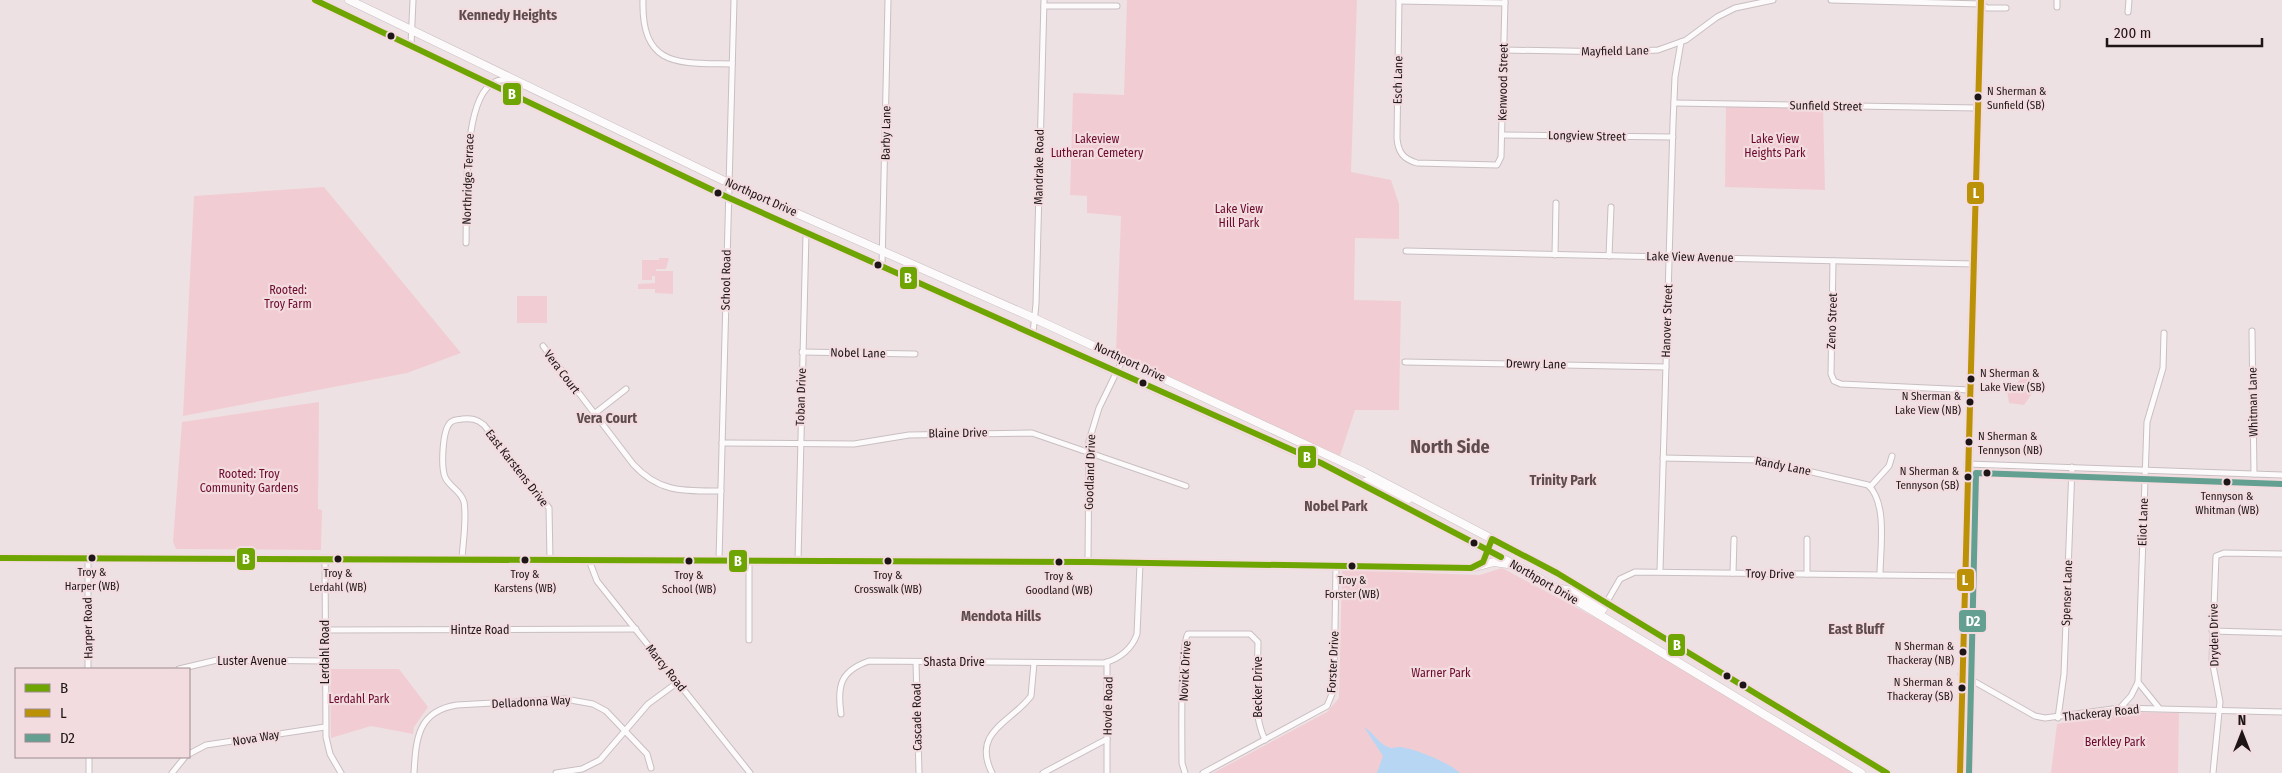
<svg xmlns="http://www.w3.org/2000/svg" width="2282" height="773" viewBox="0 0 2282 773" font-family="'Fira Sans Condensed',sans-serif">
	<rect width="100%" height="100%" fill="#eee1e4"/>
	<g fill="#f1cdd3">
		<path d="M1127,0H1357L1351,172L1391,180L1399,204V239L1355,238L1354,300L1401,301L1399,410H1355L1340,456L1116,353L1121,216L1087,213V196L1070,195L1073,93L1124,95Z"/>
		<path d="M1726,104L1823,105L1825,190L1725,187Z"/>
		<path d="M324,187L461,353L407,373L183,416L194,196Z"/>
		<path d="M659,258H669L666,269H656V271H673V294L655,293V289H638V284L655,283V276H652V280H642V260H659Z"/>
		<rect x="517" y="296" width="30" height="27"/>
		<path d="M2027,371L2032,375L2030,385L2034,391L2024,405L2009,403L2007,391L2019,381L2024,372Z"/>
		<path d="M319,402L318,509L322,510L321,550L176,549L173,542L182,422Z"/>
		<path d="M1502,568L1615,628L1853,773H1213L1327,712L1339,698L1342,570L1480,575Z"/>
		<path d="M330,669H399L428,707L414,727L413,734L371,726L331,738Z"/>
		<path d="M2115,712L2179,713L2178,773H2051L2057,724Z"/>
	</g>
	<path fill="#b6d6f4" d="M1364,727C1373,732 1379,744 1388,747C1392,749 1395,747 1399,747C1414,748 1450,763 1460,773H1377L1383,756Z"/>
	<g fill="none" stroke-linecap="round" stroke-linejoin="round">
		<defs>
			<g id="street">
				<path d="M643,0C641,68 679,63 732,64"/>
				<path d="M1399,0L1397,138C1398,152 1403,159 1417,163L1497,165L1501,157L1505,0"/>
				<path d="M1831,0L1981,4L1987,8H2006"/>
				<path d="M1399,1L1505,3"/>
				<path d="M1044,6H1117"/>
				<path d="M2057,7V0"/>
				<path d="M2128,12L2129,0"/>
				<path d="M411,45L413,0"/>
				<path d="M1504,50L1619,52L1658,50L1686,40L1717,17L1735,8L1773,0"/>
				<path d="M1674,103L1978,108"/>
				<path d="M1502,135L1673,137"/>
				<path d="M466,243C467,208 462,107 490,85C496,79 504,80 512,79"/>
				<path d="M1406,251L1974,264"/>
				<path d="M1555,255L1556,203"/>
				<path d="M1609,256L1611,207"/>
				<path d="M1833,261L1831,374L1834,381L1841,384L1970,390"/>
				<path d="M882,266L888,0"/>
				<path d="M2252,331L2254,474"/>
				<path d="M1033,333L1036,304L1044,0"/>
				<path d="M543,346L633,464C659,493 684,491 721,491"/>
				<path d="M802,352L915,354"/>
				<path d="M1405,362L1666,367"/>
				<path d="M594,414L626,389"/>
				<path d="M722,443L854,444L909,435L1032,433L1186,486"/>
				<path d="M1663,458L1760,460L1868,485C1888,503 1880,550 1880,575"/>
				<path d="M1967,464L2282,475"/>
				<path d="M1870,487L1889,466L1892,456"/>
				<path d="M1807,539V574"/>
				<path d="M88,557V669"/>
				<path d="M325,558L326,737L330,754L341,773"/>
				<path d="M462,559C463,541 467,519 464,502C461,490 449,487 445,477C441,467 442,429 451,422C455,419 459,420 462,419C471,418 477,419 484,425L549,508L550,560"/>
				<path d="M589,560L597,581L750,773"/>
				<path d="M719,560L734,0"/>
				<path d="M749,560V640"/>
				<path d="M798,561L806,233"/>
				<path d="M1088,562L1089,441L1099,408L1123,359"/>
				<path d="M1660,571L1673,123L1675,77L1681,42"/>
				<path d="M1733,573L1734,539"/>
				<path d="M1605,605L1620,579L1635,572L1964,576"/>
				<path d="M325,630L636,629"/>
				<path d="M2212,631L2282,633"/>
				<path d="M916,662L919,773"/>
				<path d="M179,669L217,660L325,661"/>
				<path d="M1961,674L2035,716L2045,718L2120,708L2282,712"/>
				<path d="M2138,682L2159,708"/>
				<path d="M2120,708L2131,696L2138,682L2147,422L2163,368L2164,333"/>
				<path d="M841,714C837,686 840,671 869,661L1104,663C1119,659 1132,649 1137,634L1140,563"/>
				<path d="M2058,718L2064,674L2072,467"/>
				<path d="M189,754L206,745L325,727"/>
				<path d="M89,757V773"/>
				<path d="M172,773L185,757"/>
				<path d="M414,773C416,740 417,711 457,705L565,699L593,704L606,711L647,754L651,768"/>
				<path d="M556,773L582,769L600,760L648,704L678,682"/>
				<path d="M992,773C971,731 1012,722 1031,696L1034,663"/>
				<path d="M1043,773L1107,739"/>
				<path d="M1107,773V662"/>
				<path d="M1185,773L1182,763C1182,745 1180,641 1188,634H1250L1258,642C1258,673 1251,711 1265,740"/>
				<path d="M1203,773L1327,706L1334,689L1336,566"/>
				<path d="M2213,773L2220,702L2212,660L2216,556L2224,553L2282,554"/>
			</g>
			<g id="secondary">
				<path d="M0,558L1088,562L1471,568L1483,562L1492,539"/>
				<path d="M1960,773L1981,0"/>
			</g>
			<g id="primary">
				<path d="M315,0L727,197L1346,475L1537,577L1861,773"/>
				<path d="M349,0L737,187L1027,315L1364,472L1557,573L1887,773"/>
				<path d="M1361,483L1368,481L1408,499"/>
				<path d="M1471,568L1494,562L1508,564"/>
				<path d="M1561,589L1572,591L1603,609"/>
			</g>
		</defs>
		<use href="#street" stroke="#c8bfc1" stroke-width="7"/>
		<use href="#secondary" stroke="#c8bfc1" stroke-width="9"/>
		<use href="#primary" stroke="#c8bfc1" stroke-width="9"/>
		<use href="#street" stroke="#fcfafb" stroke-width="5"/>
		<use href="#secondary" stroke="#fcfafb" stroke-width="7"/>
		<use href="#primary" stroke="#fcfafb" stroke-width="8"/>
		<defs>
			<g id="bus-1">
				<path d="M315,0L727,197L1321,463L1501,557"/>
				<path d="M0,558L1088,562L1471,568L1483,562L1492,539L1557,573L1887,773"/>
			</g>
			<path id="bus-2" d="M1960,773L1981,0"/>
			<path id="bus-3" d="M1969,773L1976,473L2282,484"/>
		</defs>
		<use href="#bus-1" stroke="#f3dce0" stroke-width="10"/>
		<use href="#bus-2" stroke="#f3dce0" stroke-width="10"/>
		<use href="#bus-3" stroke="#f3dce0" stroke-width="10"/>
		<use href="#bus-1" stroke="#6fa502" stroke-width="6"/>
		<use href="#bus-2" stroke="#bb9207" stroke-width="6"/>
		<use href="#bus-3" stroke="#63a091" stroke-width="6"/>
	</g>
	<g fill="#1d1516" stroke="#f3dce0" stroke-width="2">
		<circle cx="391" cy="36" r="4.5"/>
		<circle cx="1978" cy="97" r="4.5"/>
		<circle cx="718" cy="193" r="4.5"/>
		<circle cx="878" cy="265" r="4.5"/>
		<circle cx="1971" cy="379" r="4.5"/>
		<circle cx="1143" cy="383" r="4.5"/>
		<circle cx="1970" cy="402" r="4.5"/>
		<circle cx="1969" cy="442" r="4.5"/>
		<circle cx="1987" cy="473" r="4.5"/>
		<circle cx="1968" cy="477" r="4.5"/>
		<circle cx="2227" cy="482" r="4.5"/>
		<circle cx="1474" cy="543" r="4.5"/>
		<circle cx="92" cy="558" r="4.5"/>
		<circle cx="338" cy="559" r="4.5"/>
		<circle cx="525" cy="560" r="4.5"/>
		<circle cx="689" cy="561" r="4.5"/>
		<circle cx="888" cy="561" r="4.5"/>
		<circle cx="1059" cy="562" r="4.5"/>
		<circle cx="1352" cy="566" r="4.5"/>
		<circle cx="1963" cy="652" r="4.5"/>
		<circle cx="1727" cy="676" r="4.5"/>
		<circle cx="1743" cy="685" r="4.5"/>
		<circle cx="1962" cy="688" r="4.5"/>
	</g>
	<g text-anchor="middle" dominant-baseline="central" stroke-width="4.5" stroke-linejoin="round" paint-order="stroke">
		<g font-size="11" fill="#1d1516" stroke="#f3dce0">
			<text x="1987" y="91" text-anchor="start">N Sherman &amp;<tspan x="1987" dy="14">Sunfield (SB)</tspan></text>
			<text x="1980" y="373" text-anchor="start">N Sherman &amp;<tspan x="1980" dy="14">Lake View (SB)</tspan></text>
			<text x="1961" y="396" text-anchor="end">N Sherman &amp;<tspan x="1961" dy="14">Lake View (NB)</tspan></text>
			<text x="1978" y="436" text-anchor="start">N Sherman &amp;<tspan x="1978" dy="14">Tennyson (NB)</tspan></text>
			<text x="1959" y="471" text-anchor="end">N Sherman &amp;<tspan x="1959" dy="14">Tennyson (SB)</tspan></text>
			<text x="2227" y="496">Tennyson &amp;<tspan x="2227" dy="14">Whitman (WB)</tspan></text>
			<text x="92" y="572">Troy &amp;<tspan x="92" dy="14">Harper (WB)</tspan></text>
			<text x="338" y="573">Troy &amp;<tspan x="338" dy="14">Lerdahl (WB)</tspan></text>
			<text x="525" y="574">Troy &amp;<tspan x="525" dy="14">Karstens (WB)</tspan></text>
			<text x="689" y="575">Troy &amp;<tspan x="689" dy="14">School (WB)</tspan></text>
			<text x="888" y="575">Troy &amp;<tspan x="888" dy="14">Crosswalk (WB)</tspan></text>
			<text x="1059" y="576">Troy &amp;<tspan x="1059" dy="14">Goodland (WB)</tspan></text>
			<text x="1352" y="580">Troy &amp;<tspan x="1352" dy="14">Forster (WB)</tspan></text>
			<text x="1954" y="646" text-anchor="end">N Sherman &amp;<tspan x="1954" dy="14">Thackeray (NB)</tspan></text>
			<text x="1953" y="682" text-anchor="end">N Sherman &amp;<tspan x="1953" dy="14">Thackeray (SB)</tspan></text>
		</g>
		<g font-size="12" fill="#1d1516" stroke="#f3dce0">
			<text transform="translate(1615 51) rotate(-1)">Mayfield Lane</text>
			<text transform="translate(1398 80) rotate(-89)">Esch Lane</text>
			<text transform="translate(1503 82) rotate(-89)">Kenwood Street</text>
			<text transform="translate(1826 106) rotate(1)">Sunfield Street</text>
			<text transform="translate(886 133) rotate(-89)">Barby Lane</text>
			<text transform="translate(1587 136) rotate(1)">Longview Street</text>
			<text transform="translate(1039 167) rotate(-89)">Mandrake Road</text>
			<text transform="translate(468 179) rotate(-88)">Northridge Terrace</text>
			<text transform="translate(761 197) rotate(24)">Northport Drive</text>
			<text transform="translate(1690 257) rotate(1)">Lake View Avenue</text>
			<text transform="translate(726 280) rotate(-89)">School Road</text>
			<text transform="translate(1667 321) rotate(-88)">Hanover Street</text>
			<text transform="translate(1832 321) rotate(-88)">Zeno Street</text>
			<text transform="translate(858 353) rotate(1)">Nobel Lane</text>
			<text transform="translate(1130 362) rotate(25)">Northport Drive</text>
			<text transform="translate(1536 364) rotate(1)">Drewry Lane</text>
			<text transform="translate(562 372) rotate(53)">Vera Court</text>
			<text transform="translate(801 397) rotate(-88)">Toban Drive</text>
			<text transform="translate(2253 402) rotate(-91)">Whitman Lane</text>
			<text transform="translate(958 433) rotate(-1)">Blaine Drive</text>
			<text transform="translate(1783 466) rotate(11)">Randy Lane</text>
			<text transform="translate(517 468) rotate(52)">East Karstens Drive</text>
			<text transform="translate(1090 472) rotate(-88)">Goodland Drive</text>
			<text transform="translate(2143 522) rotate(-88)">Eliot Lane</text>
			<text transform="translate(1770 574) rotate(1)">Troy Drive</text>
			<text transform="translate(1544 582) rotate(30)">Northport Drive</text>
			<text transform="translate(2067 593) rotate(-88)">Spenser Lane</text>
			<text transform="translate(88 628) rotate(-91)">Harper Road</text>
			<text x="480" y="630">Hintze Road</text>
			<text transform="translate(2214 635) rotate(-91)">Dryden Drive</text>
			<text transform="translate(325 652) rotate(-90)">Lerdahl Road</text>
			<text x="252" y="661">Luster Avenue</text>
			<text x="954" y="662">Shasta Drive</text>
			<text transform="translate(1333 662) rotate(-87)">Forster Drive</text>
			<text transform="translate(666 668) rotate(51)">Marcy Road</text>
			<text transform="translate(1185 671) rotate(-87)">Novick Drive</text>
			<text transform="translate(1258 687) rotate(-90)">Becker Drive</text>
			<text transform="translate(531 702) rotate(-3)">Delladonna Way</text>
			<text transform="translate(1108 706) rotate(-89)">Hovde Road</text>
			<text transform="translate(2101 713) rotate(-6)">Thackeray Road</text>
			<text transform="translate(917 717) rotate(-91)">Cascade Road</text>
			<text transform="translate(256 738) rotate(-9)">Nova Way</text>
		</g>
		<g font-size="12" fill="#6b092c" stroke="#f3dce0">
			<text x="1097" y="139">Lakeview<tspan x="1097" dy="14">Lutheran Cemetery</tspan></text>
			<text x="1775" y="139">Lake View<tspan x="1775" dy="14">Heights Park</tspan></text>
			<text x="1239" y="209">Lake View<tspan x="1239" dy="14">Hill Park</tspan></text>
			<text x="288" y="290">Rooted:<tspan x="288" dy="14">Troy Farm</tspan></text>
			<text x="249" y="474">Rooted: Troy<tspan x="249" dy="14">Community Gardens</tspan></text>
			<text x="1441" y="673">Warner Park</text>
			<text x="359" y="699">Lerdahl Park</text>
			<text x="2115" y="742">Berkley Park</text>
		</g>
		<g font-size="14" font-weight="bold" fill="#5f4c4f" stroke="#f3dce0">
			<text x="508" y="15">Kennedy Heights</text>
			<text x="607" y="418">Vera Court</text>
			<text x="1563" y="480">Trinity Park</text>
			<text x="1336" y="506">Nobel Park</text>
			<text x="1001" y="616">Mendota Hills</text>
			<text x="1856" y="629">East Bluff</text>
		</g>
		<g font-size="18" font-weight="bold" fill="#5f4c4f" stroke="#f3dce0">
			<text x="1450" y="447">North Side</text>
		</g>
	</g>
	<g stroke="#f3dce0" stroke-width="2">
		<rect x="502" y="82" width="20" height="24" rx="5" fill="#6fa502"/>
		<rect x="1966" y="181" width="19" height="24" rx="5" fill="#bb9207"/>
		<rect x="899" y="266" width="19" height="24" rx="5" fill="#6fa502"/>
		<rect x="1297" y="445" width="20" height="24" rx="5" fill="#6fa502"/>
		<rect x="236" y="547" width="20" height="24" rx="5" fill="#6fa502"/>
		<rect x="728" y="549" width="20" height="24" rx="5" fill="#6fa502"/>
		<rect x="1956" y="568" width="19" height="24" rx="5" fill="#bb9207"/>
		<rect x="1958" y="609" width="29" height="24" rx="5" fill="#63a091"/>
		<rect x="1667" y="633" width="19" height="24" rx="5" fill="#6fa502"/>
	</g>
	<g font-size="14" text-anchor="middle" font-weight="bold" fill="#fff">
		<text x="512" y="99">B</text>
		<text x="1976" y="198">L</text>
		<text x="908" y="283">B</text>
		<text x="1307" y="462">B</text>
		<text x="246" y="564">B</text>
		<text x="738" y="566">B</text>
		<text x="1965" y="585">L</text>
		<text x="1973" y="626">D2</text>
		<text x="1677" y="650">B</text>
	</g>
	<rect x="15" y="668" width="175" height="90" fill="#f3dce0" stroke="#9d8c8f"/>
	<rect x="25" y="684" width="25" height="8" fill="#6fa502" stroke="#9d8c8f"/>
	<text x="60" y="693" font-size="15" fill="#1d1516">B</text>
	<rect x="25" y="709" width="25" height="8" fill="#bb9207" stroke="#9d8c8f"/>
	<text x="60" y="718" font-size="15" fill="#1d1516">L</text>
	<rect x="25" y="734" width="25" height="8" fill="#63a091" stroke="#9d8c8f"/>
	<text x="60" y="743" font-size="15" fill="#1d1516">D2</text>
	<g transform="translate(2242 733)" stroke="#f3dce0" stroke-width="4" paint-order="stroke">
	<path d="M0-4L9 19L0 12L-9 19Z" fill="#1d1516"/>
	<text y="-8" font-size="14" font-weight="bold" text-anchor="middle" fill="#1d1516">N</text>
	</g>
	<path d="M2107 38v8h155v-8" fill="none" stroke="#1d1516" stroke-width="2.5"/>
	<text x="2114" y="38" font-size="15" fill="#1d1516" stroke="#f3dce0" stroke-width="4" paint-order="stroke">200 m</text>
</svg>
